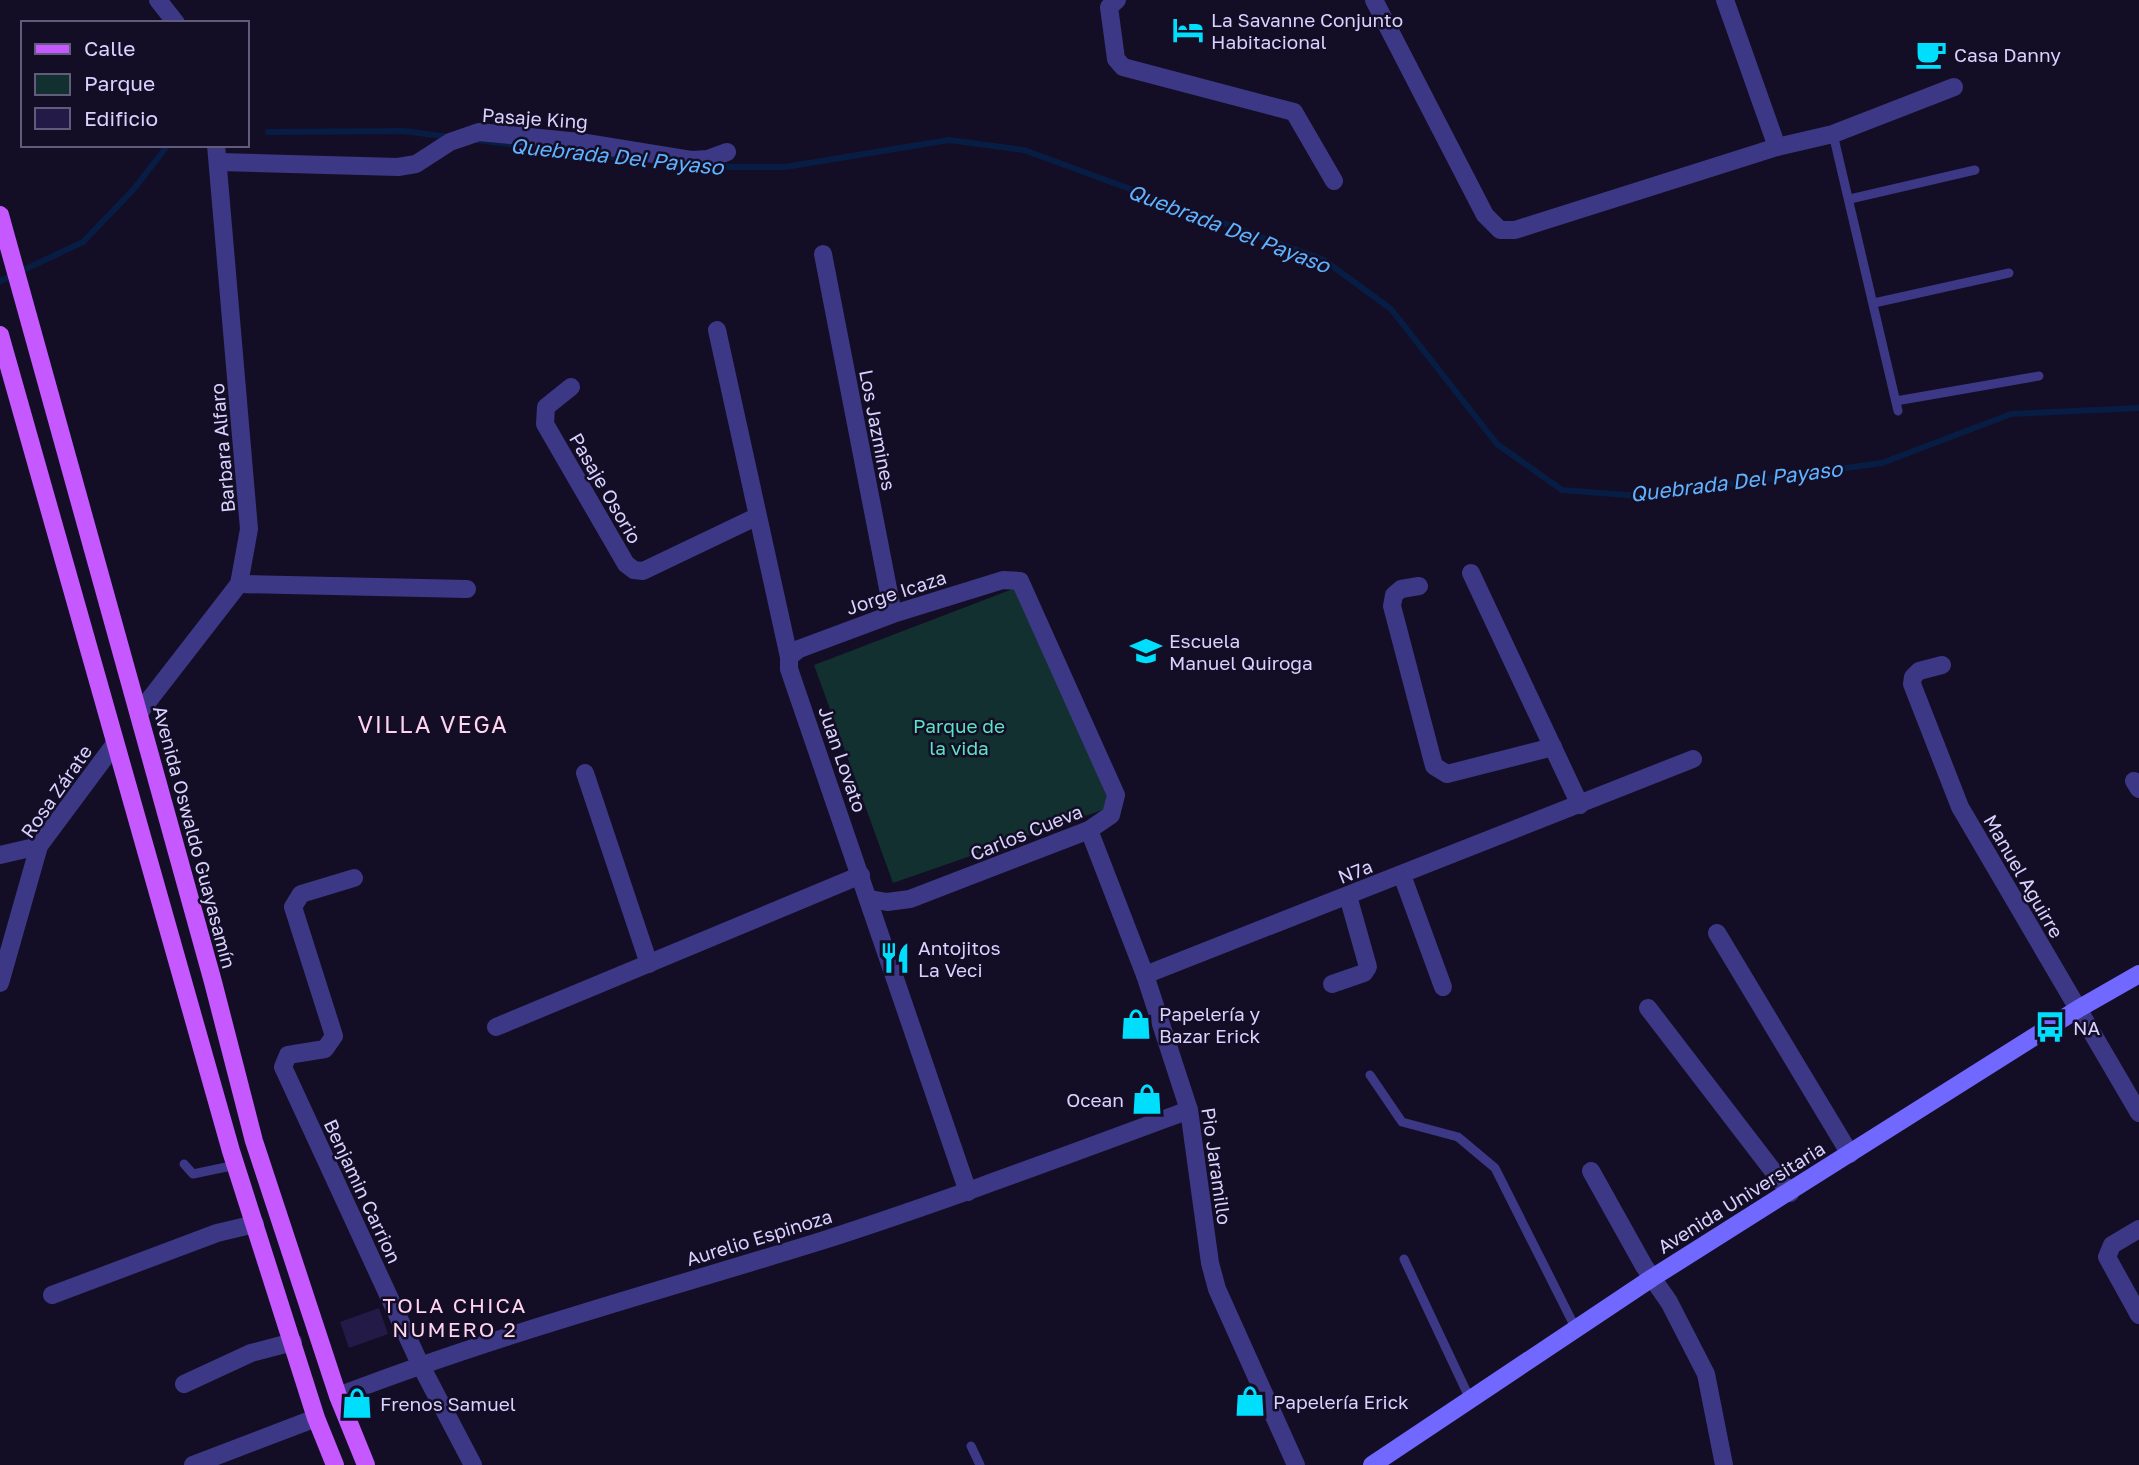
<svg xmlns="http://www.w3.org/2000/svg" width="2139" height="1465" viewBox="0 0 2139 1465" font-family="'Golos Text',sans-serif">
	<rect width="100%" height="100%" fill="#130e25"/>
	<path fill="#11302f" d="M1018,587L1111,807L893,883L814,665Z"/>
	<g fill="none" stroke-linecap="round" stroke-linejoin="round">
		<g stroke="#081d44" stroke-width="6">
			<path d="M268,132L404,131L449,137"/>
			<path d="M477,140L644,161"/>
			<path d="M696,167H785L949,140L1024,150L1324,260L1391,309L1497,444L1562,490L1640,496L1882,463L2011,414L2139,408"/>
			<path d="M0,281L83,242L133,190L168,145"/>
		</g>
	</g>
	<path fill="#241a47" d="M379,1308L388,1334L349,1348L340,1322Z"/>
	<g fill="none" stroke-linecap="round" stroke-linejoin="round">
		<g stroke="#3c3886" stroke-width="9">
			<path d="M1833,134L1898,411"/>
			<path d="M1850,199L1975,170"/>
			<path d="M1874,303L2009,273"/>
			<path d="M1896,401L2039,376"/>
			<path d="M1370,1075L1402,1122L1458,1137L1495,1168L1576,1329"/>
			<path d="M184,1164L193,1174L236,1165"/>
			<path d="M1404,1259L1470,1399"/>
			<path d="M971,1446L980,1465"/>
		</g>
		<g stroke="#3c3886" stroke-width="18">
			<path d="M158,0L176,23"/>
			<path d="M1117,0L1109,7L1116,59L1123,67L1294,112L1334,181"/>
			<path d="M1374,0L1485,215L1500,230H1515L1777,147L1833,134L1954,87"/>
			<path d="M1725,0L1777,147"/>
			<path d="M218,162L398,167L416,164L450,142L479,132L580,142L691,160L708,159L727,152"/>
			<path d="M823,254L893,614"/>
			<path d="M717,330L789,657V669L968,1192"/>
			<path d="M571,387L546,407L545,424L626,564L634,570L643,571L756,517"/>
			<path d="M1471,573L1580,805"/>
			<path d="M239,584L467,589"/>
			<path d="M1419,586L1401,589L1394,595L1392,606L1434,766L1447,774L1553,747"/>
			<path d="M789,657L799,649L893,614L1003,580L1020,581L1116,795L1111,815L1089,830L910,899L887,902L870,899"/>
			<path d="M1942,665L1919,671L1913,677L1912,684L1960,807L2139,1113"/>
			<path d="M139,713L239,584L249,529L216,145"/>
			<path d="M585,773L649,964"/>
			<path d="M2134,781L2139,789"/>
			<path d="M1089,830L1145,975L1189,1110L1210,1263L1217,1289L1296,1465"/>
			<path d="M0,855L39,846"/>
			<path d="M1402,875L1443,987"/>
			<path d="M354,878L301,894L293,907L334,1036L325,1049L288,1055L283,1067L420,1364L473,1465"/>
			<path d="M1717,933L1850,1154"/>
			<path d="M1145,975L1693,759"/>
			<path d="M0,983L39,846L114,745"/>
			<path d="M1332,984L1364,973L1368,967L1348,896"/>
			<path d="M1648,1008L1790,1193"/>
			<path d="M496,1027L861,875"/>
			<path d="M1591,1171L1644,1266L1669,1302L1706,1374L1724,1465"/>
			<path d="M2139,1229L2112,1245L2107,1257L2139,1315"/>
			<path d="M52,1295L217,1233L255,1224"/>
			<path d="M184,1384L251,1353L293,1342"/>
			<path d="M338,1396C496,1335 660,1291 821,1241C945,1201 1067,1155 1189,1110"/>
			<path d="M193,1465L316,1418"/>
		</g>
		<path stroke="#7169ff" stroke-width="18" d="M1372,1465L1652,1278L2078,1009L2139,974"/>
		<g stroke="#c559ff" stroke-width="18">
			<path d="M0,215L213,982L254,1141L338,1396L366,1465"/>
			<path d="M0,335L231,1151L316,1418L335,1465"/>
		</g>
	</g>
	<defs>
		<symbol id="hotel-bare" viewBox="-9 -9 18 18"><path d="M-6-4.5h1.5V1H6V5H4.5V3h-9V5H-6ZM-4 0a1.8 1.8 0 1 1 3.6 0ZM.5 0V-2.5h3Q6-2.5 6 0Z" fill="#00defd" stroke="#130e25" stroke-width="2.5" paint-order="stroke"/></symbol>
		<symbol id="cafe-bare" viewBox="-9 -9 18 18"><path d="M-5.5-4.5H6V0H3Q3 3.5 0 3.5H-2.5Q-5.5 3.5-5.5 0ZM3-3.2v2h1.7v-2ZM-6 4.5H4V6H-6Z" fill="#00defd" stroke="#130e25" stroke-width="2.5" paint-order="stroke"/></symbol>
		<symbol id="school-bare" viewBox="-9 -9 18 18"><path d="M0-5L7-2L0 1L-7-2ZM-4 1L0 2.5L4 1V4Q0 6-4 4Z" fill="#00defd" stroke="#130e25" stroke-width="2.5" paint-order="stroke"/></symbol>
		<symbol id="restaurant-bare" viewBox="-9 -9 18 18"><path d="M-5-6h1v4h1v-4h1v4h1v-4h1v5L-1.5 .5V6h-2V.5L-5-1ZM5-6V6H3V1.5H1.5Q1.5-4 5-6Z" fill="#00defd" stroke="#130e25" stroke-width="2.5" paint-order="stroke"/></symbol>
		<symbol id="shop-bare" viewBox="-9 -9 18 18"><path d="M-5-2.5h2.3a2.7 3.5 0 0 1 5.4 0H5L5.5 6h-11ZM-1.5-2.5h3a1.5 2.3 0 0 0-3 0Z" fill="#00defd" stroke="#130e25" stroke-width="2.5" paint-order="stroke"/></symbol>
		<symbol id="bus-bare" viewBox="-9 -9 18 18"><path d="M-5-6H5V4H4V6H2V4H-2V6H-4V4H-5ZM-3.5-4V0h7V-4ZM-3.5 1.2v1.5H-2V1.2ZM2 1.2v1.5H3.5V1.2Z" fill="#00defd" stroke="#130e25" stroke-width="2.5" paint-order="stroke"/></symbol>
	</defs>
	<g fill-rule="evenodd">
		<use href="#hotel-bare" x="1166" y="8" width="44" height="44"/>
		<use href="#cafe-bare" x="1909" y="32" width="44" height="44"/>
		<use href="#school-bare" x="1124" y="629" width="44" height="44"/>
		<use href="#restaurant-bare" x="873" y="936" width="44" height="44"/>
		<use href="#shop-bare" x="1114" y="1002" width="44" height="44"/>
		<use href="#bus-bare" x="2028" y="1005" width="44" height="44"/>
		<use href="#shop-bare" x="1125" y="1077" width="44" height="44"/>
		<use href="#shop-bare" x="1228" y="1379" width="44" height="44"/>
		<use href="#shop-bare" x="335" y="1381" width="44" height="44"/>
	</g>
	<g text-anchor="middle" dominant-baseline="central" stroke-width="5" stroke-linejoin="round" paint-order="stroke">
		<g font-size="19" fill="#d9d2ff" stroke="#130e25" text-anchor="start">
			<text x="1211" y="19">La Savanne Conjunto<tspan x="1211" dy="22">Habitacional</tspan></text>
			<text x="1954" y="54">Casa Danny</text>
			<text x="1169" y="640">Escuela<tspan x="1169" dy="22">Manuel Quiroga</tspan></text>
			<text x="918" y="947">Antojitos<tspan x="918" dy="22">La Veci</tspan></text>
			<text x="1159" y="1013">Papelería y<tspan x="1159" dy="22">Bazar Erick</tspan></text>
			<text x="2073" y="1027">NA</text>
			<text x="1124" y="1099" text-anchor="end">Ocean</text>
			<text x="1273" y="1401">Papelería Erick</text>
			<text x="380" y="1403">Frenos Samuel</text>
		</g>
		<g font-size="19" fill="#d9d2ff" stroke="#130e25">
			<text transform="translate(535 118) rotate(4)">Pasaje King</text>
			<text transform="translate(878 430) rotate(79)">Los Jazmines</text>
			<text transform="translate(222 448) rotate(-95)">Barbara Alfaro</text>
			<text transform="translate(606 488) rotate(60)">Pasaje Osorio</text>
			<text transform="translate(896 592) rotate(-18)">Jorge Icaza</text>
			<text transform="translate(843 759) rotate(71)">Juan Lovato</text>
			<text transform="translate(56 791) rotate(-55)">Rosa Zárate</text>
			<text transform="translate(1026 832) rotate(-22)">Carlos Cueva</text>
			<text transform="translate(195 837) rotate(75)">Avenida Oswaldo Guayasamín</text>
			<text transform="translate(1355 871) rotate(-21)">N7a</text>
			<text transform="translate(2024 876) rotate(60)">Manuel Aguirre</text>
			<text transform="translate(1217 1166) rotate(82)">Pio Jaramillo</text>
			<text transform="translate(363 1191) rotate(65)">Benjamin Carrion</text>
			<text transform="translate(1741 1197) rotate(-32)">Avenida Universitaria</text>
			<text transform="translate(759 1237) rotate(-17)">Aurelio Espinoza</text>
		</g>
		<g font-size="19" fill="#5be3c4" stroke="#130e25">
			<text x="959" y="725">Parque de<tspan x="959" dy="22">la vida</tspan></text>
		</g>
		<g font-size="21" font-style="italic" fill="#60b2ff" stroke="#130e25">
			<text transform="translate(617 156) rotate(6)">Quebrada Del Payaso</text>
			<text transform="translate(1229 228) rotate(21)">Quebrada Del Payaso</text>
			<text transform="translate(1736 481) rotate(-7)">Quebrada Del Payaso</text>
		</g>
		<g font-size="21" letter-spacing="2" fill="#ffd4ef" stroke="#130e25">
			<text x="455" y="1305">TOLA CHICA<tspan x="455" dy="24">NUMERO 2</tspan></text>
		</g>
		<g font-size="23" letter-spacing="2" fill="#ffd4ef" stroke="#130e25">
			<text x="433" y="724">VILLA VEGA</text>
		</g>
	</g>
	<rect x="21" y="21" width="228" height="126" fill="#130e25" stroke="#625c7c" stroke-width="2"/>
	<rect x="35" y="44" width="35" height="10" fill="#c559ff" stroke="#625c7c" stroke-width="2"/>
	<text x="84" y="56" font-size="21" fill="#d9d2ff">Calle</text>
	<rect x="35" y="74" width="35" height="21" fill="#11302f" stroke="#625c7c" stroke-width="2"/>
	<text x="84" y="91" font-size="21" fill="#d9d2ff">Parque</text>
	<rect x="35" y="108" width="35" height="21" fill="#241a47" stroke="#625c7c" stroke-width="2"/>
	<text x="84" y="126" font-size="21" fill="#d9d2ff">Edificio</text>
</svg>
